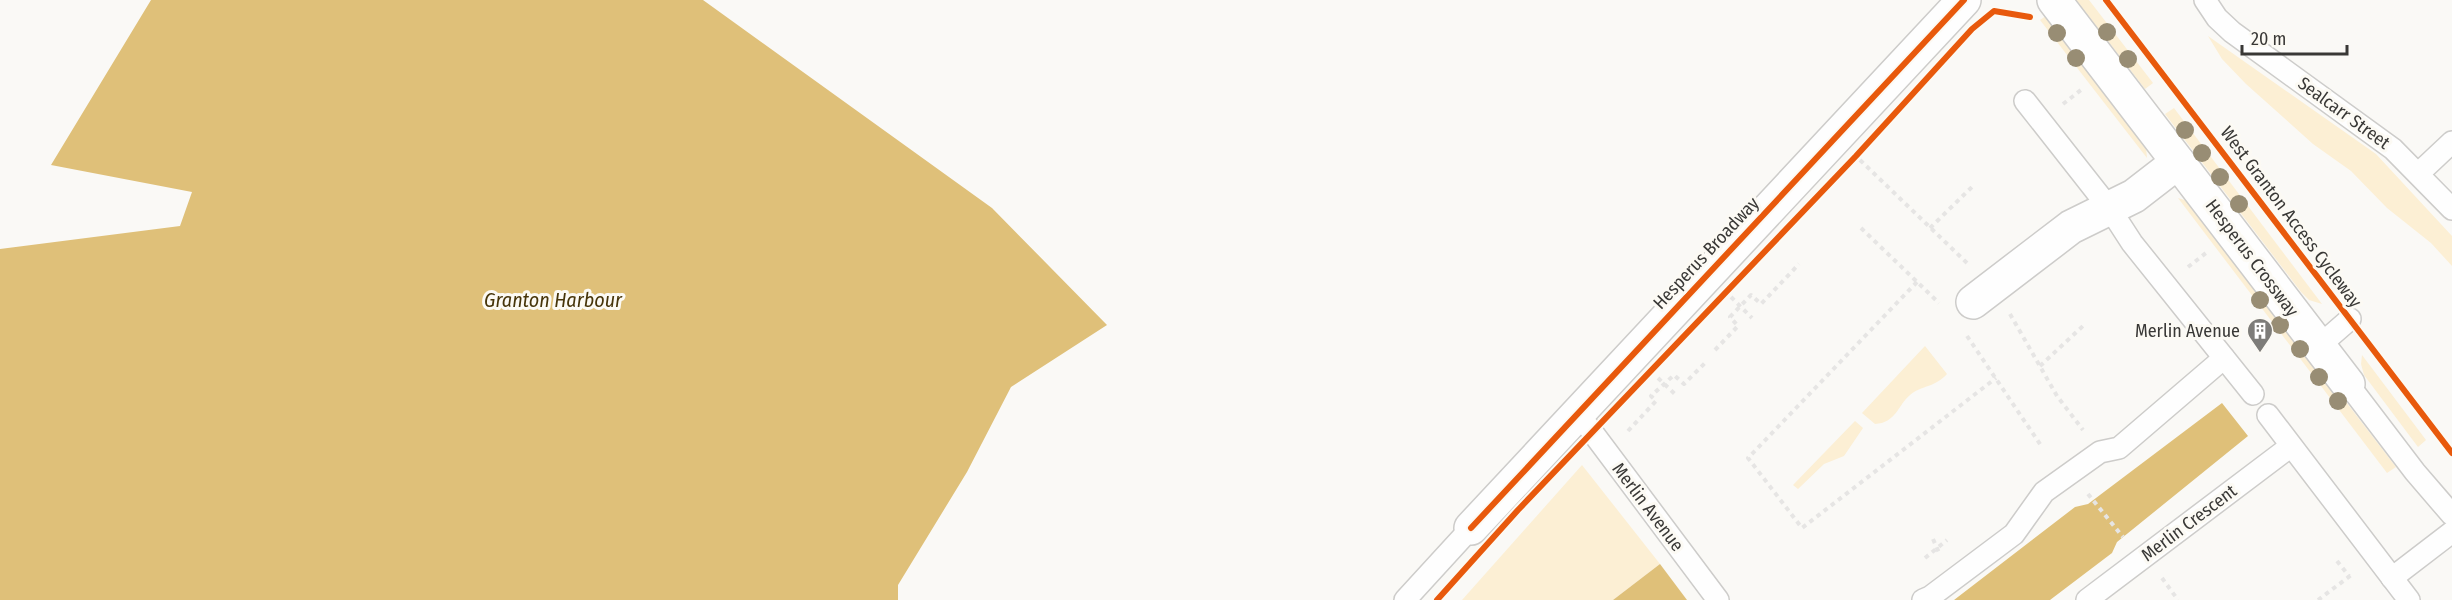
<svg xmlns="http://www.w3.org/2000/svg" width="2452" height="600" viewBox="0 0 2452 600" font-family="'Fira Sans Condensed',sans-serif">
	<rect width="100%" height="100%" fill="#faf9f6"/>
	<g fill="#fcefd4">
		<path d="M2076,0H2089L2153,83L2145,89Z"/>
		<path d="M2049,14L2146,147L2147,158L2040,20Z"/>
		<path d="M2208,36L2376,154L2452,236V266L2431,243L2387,208L2351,171L2313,144L2246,84L2222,59Z"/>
		<path d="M2174,108L2322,304L2309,300L2301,292L2165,114Z"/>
		<path d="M2178,198L2191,202L2198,209L2396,467L2387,473Z"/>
		<path d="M1925,346L1947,374C1934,388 1922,385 1910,395C1898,405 1896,423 1875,424L1862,413Z"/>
		<path d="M2362,355L2426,440L2418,447L2364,375L2361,364Z"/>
		<path d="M1855,421L1863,428L1844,456L1824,464L1798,489L1793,485Z"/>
		<path d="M1582,465L1660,564L1613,600H1462Z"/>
	</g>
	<g fill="#dfc079">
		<path d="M151,0H703L992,208L1107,325L1011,387L967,472L898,585V600H0V249L180,226L192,192L51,165Z"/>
		<path d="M2222,403L2248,436L2117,542L2112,553L2050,600H1954L2075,507L2088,504Z"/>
		<path d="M1660,564L1687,600H1613Z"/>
	</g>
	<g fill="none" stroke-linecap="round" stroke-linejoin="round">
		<defs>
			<g id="service">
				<path d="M2205,0L2217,18L2232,32L2393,149L2452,209"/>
				<path d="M2025,101L2110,209L2132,243L2253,394"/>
				<path d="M2419,173L2452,142"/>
				<path d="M2319,346L2350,319"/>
				<path d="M2348,384L2415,472L2452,515"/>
				<path d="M1578,413L1718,600"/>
				<path d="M2268,415L2409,600"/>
				<path d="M2392,578L2452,532"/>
				<path d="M1405,600L1471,528"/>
				<path d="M1923,600L1930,597L2014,534L2044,492L2100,452L2119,448L2224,358"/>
				<path d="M2087,600L2291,446"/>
			</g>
			<g id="minor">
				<path d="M2054,0L2348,384"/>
				<path d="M1973,302L2071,227L2134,196L2178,162"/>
				<path d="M1471,528L1964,0"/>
			</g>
		</defs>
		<use href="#service" stroke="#cdccca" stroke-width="24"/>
		<use href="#minor" stroke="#cdccca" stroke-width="36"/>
		<g stroke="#e6e5e4" stroke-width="4" stroke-dasharray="4.5 4.5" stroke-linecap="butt">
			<path d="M2063,104L2081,90"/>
			<path d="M1860,160L1967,263"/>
			<path d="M1861,228L1939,303"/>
			<path d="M1930,228L1975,184"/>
			<path d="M2188,267L2206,253"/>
			<path d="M1917,282L1748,458L1802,528L1996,378"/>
			<path d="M1731,297L1752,318"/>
			<path d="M2010,314L2057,396L2083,430"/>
			<path d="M1967,336L2042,447"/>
			<path d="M1715,350L1738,326L1730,317L1751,295L1761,304L1799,264"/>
			<path d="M2040,366L2084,325"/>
			<path d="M1658,378L1677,396"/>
			<path d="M1628,431L1656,401L1651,396L1674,375L1684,384L1705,363"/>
			<path d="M2088,494L2123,537"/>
			<path d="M1933,539L1940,555"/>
			<path d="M1925,558L1947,540"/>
			<path d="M2337,561L2349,576"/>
			<path d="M2162,578L2178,600"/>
			<path d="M2318,600L2354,573"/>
		</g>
		<use href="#service" stroke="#fefefe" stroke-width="21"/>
		<use href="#minor" stroke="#fefefe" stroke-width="33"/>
		<defs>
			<g id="cycleway">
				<path d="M2106,0L2452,453"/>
				<path d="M1471,528L1964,0"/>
				<path d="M1437,600L1518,510L1856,156L1972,29L1994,11L2030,17"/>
			</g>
		</defs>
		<use href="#cycleway" stroke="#fcfaf4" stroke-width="10"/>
		<use href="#cycleway" stroke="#e8590c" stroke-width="6"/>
	</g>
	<g fill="#988d74">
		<circle cx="2107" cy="32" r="9"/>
		<circle cx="2057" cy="33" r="9"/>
		<circle cx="2076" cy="58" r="9"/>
		<circle cx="2128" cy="59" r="9"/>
		<circle cx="2185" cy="130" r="9"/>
		<circle cx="2202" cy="153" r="9"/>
		<circle cx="2220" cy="177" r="9"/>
		<circle cx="2239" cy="204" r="9"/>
		<circle cx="2260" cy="300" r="9"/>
		<circle cx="2280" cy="325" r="9"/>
		<circle cx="2300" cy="349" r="9"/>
		<circle cx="2319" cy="377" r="9"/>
		<circle cx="2338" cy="401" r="9"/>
	</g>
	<defs>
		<symbol id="building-pin" viewBox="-11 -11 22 30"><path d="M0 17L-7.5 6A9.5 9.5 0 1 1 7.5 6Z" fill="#7d7c79" stroke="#fcfaf4"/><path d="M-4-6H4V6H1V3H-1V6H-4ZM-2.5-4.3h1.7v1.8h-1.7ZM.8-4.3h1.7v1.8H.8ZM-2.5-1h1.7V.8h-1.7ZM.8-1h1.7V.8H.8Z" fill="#fff"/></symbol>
	</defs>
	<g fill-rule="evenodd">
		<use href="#building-pin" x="2245" y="316" width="30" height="40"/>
	</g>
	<g text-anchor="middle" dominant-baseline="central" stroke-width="6" stroke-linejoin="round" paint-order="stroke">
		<g font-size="18" fill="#393836" stroke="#fcfaf4">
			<text transform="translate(2344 113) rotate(36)">Sealcarr Street</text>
			<text transform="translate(2291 217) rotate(53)">West Granton Access Cycleway</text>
			<text transform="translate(1706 253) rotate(-47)">Hesperus Broadway</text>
			<text transform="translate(2252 258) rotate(53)">Hesperus Crossway</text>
			<text transform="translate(1648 507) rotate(53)">Merlin Avenue</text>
			<text transform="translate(2189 523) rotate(-37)">Merlin Crescent</text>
		</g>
		<g font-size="18" fill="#393836" stroke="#fcfaf4" text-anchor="end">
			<text x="2240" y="331">Merlin Avenue</text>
		</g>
		<g font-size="20" font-style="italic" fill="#47350a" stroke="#fcfaf4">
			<text x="553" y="300">Granton Harbour</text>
		</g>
	</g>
	<path d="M2242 45v9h105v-9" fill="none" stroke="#393836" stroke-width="3"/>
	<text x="2251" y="45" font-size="18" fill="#393836" stroke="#fcfaf4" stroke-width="4.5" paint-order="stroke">20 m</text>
</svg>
